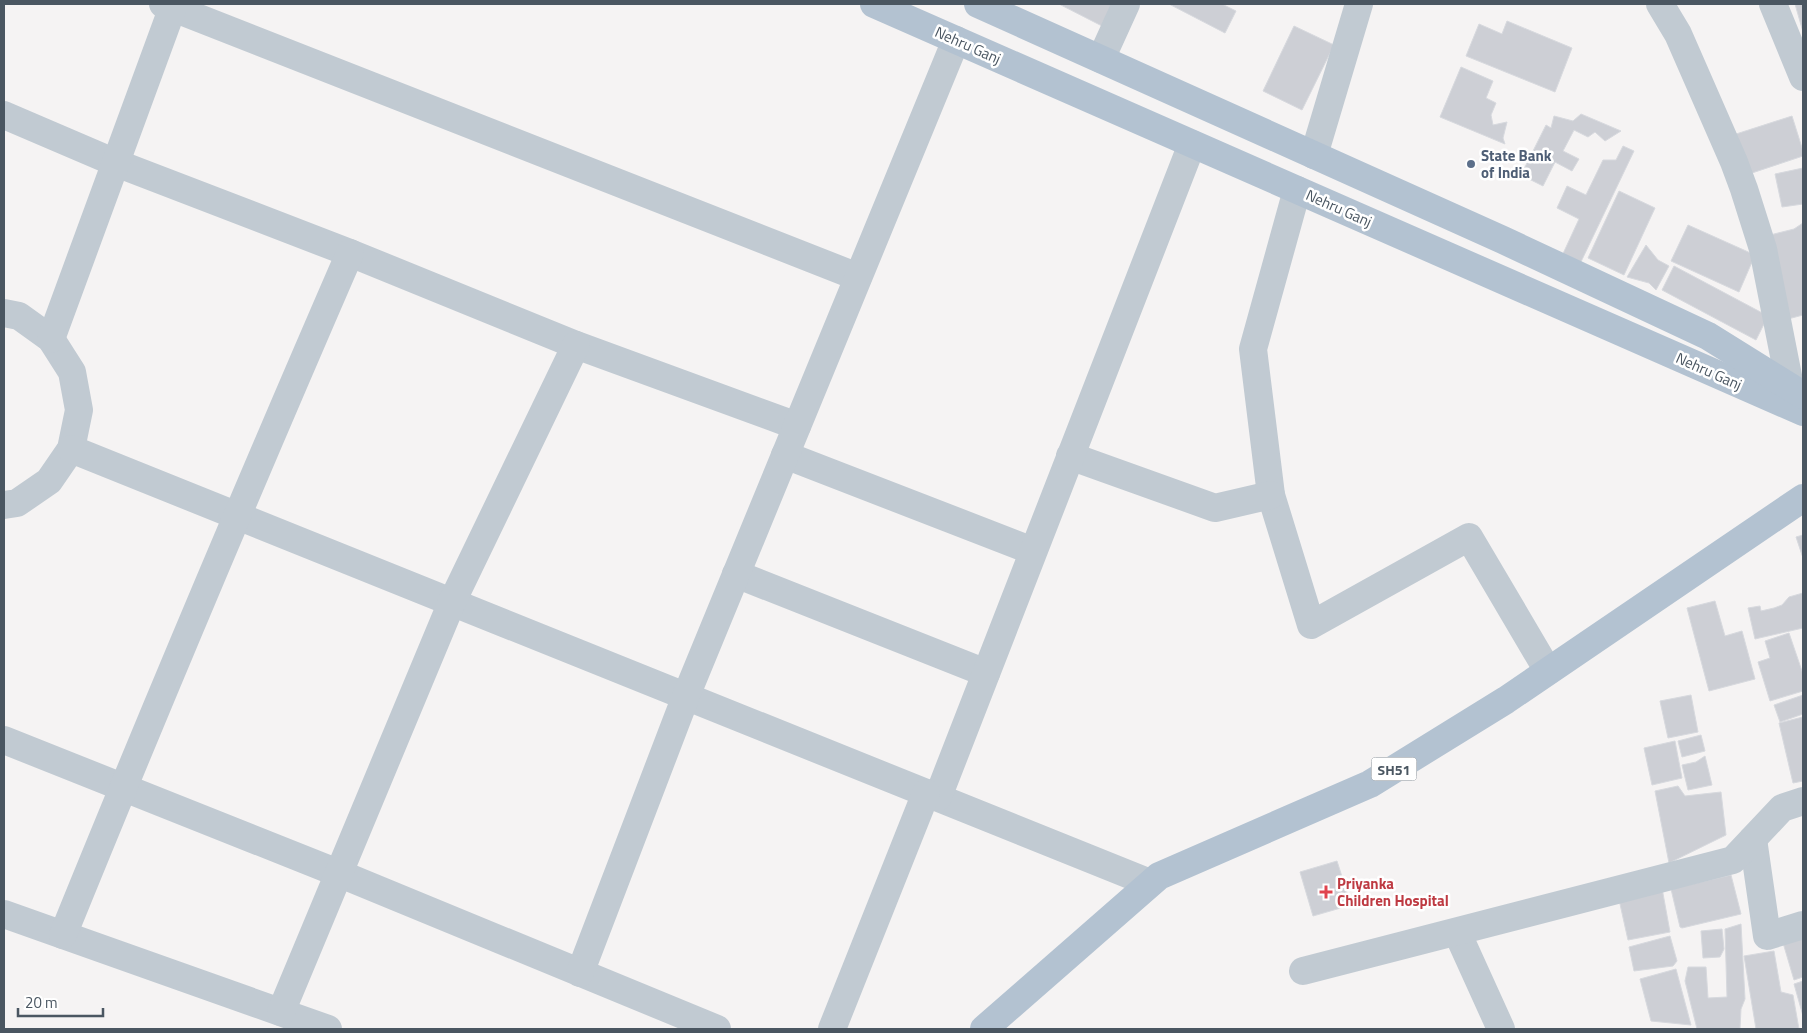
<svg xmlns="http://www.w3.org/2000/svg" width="1807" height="1033" viewBox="0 0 1807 1033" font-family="'Titillium Web',sans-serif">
	<rect width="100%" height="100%" fill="#f5f3f3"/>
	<g fill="#cdcfd5" stroke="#d7d9de">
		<path d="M1059,4H1113L1102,26Z"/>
		<path d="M1169,4H1222L1236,11L1225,33Z"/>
		<path d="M1795,4H1803V32Z"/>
		<path d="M1507,21L1572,48L1555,92L1466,56L1479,24L1502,34Z"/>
		<path d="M1294,26L1334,45L1302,110L1263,91Z"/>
		<path d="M1461,67L1493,81L1486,98L1496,103L1491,115L1493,125L1507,122L1503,138L1505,144L1440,117Z"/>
		<path d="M1581,114L1621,131L1605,141L1595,132L1588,137L1574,130L1563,151L1579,159L1572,171L1555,162L1543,186L1521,175L1546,125L1551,128L1554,116L1573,121Z"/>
		<path d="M1792,116L1803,151V156L1746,175L1733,135Z"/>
		<path d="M1623,146L1634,151L1579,266L1561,258L1579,219L1557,208L1567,186L1586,195L1603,160H1616Z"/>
		<path d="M1803,168V204L1782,207L1775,174Z"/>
		<path d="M1619,191L1655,208L1624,275L1588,258Z"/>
		<path d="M1803,223V315L1788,319L1766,236L1794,229Z"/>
		<path d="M1688,225L1755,255L1739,292L1671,261Z"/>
		<path d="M1646,245L1658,260L1669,266L1656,290L1649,283L1627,277Z"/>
		<path d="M1674,266L1768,316L1756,340L1662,290Z"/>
		<path d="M1803,535V558L1796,537Z"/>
		<path d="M1803,593V628L1755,639L1748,608L1760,606L1761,611L1774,608L1782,605L1789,597Z"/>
		<path d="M1715,601L1725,636L1742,631L1755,679L1709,691L1687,608Z"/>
		<path d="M1789,633L1803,674V691L1770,701L1758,662L1770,658L1765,641Z"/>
		<path d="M1691,695L1698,732L1668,738L1660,701Z"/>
		<path d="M1803,695V714L1780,722L1774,705Z"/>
		<path d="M1803,717V781L1793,783L1779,723Z"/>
		<path d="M1701,735L1705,751L1682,757L1678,741Z"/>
		<path d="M1675,741L1682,778L1652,785L1644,748Z"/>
		<path d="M1705,756L1712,785L1688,790L1682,765L1696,762Z"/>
		<path d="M1678,786L1685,796L1721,792L1726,835L1669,863L1655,791Z"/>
		<path d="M1337,861L1351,905L1313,916L1300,872Z"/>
		<path d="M1731,875L1741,914L1682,928L1680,927L1671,889Z"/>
		<path d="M1662,888L1670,932L1628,940L1618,895Z"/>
		<path d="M1741,924L1745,999L1741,1009L1740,1029H1697L1685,981L1688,967H1706L1708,998L1727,997L1725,929Z"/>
		<path d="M1722,929L1724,949L1720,957L1703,958L1701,931Z"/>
		<path d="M1803,929V977L1794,980L1781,936Z"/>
		<path d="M1670,936L1677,961L1673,966L1634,971L1629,947Z"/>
		<path d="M1774,951L1781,992L1793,995L1799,1029H1756L1744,956Z"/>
		<path d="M1676,969L1691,1025L1651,1021L1640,979Z"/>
		<path d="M1803,981V1016L1794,984Z"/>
	</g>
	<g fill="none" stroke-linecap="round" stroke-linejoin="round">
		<g stroke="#c1cad2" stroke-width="28">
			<path d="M163,4L858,277"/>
			<path d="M1660,4L1678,34L1734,162L1744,189L1763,249L1790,386"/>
			<path d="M1773,4L1803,77"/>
			<path d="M1101,59L1126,4"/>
			<path d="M4,115L116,163L350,253L576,345L797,426"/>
			<path d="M1314,155L1359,4"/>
			<path d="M1297,190L1253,349L1271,495L1311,625L1469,537L1548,671"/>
			<path d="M4,313L19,316L51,339L72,372L79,410L71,449L49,481L17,503L4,505"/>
			<path d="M51,339L174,4"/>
			<path d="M71,449L1150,883"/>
			<path d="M785,455L1033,551"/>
			<path d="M1070,456L1215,508L1271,495"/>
			<path d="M736,574L986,673"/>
			<path d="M4,740L338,873L717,1029"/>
			<path d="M938,797L1192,144"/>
			<path d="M1753,839L1767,936L1803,925"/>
			<path d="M4,914L328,1029"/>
			<path d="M1457,932L1501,1029"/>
			<path d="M63,935C156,706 252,479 350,253"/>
			<path d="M1303,971L1733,860L1782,808L1803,801"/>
			<path d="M580,973L686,696L956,40"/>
			<path d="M281,1012L452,602L576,345"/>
			<path d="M832,1029L926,793"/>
		</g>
		<g stroke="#b3c2d1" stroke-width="28">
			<path d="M874,4L1803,412"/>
			<path d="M978,4L1503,240L1708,336L1803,395"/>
			<path d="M984,1029L1159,876L1370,784L1506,700L1803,498"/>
		</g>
	</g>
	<circle fill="#5c6f8a" stroke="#fff" stroke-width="2" cx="1471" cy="164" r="5"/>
	<path fill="#e0444e" stroke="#fff" stroke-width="2" d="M1323.5 884.5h5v5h5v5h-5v5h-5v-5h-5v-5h5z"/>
	<g text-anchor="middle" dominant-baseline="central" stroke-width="5" stroke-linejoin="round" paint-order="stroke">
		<rect fill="#fff" stroke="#808990" stroke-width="1" x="1371.5" y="757.5" width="45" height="23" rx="4"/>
		<g font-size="14" font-weight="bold" fill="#4a5661">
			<text x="1394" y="769">SH51</text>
		</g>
		<g font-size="15" fill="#4a5661" stroke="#fff">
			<text transform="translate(968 45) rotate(24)">Nehru Ganj</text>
			<text transform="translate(1339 208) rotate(24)">Nehru Ganj</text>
			<text transform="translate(1709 371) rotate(24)">Nehru Ganj</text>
		</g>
		<g font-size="15" font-weight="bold" fill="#4e5e75" stroke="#fff" text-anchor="start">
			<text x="1481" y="155">State Bank<tspan x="1481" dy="17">of India</tspan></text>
		</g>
		<g font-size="15" font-weight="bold" fill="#be3a42" stroke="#fff" text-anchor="start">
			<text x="1337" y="883">Priyanka<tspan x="1337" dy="17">Children Hospital</tspan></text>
		</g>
	</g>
	<rect width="1807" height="1033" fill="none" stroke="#4a5661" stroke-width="10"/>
	<path d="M18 1008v8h85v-8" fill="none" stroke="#4a5661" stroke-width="2.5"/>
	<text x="25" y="1008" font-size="15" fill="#4a5661" stroke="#ffffff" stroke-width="4" paint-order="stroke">20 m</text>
</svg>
